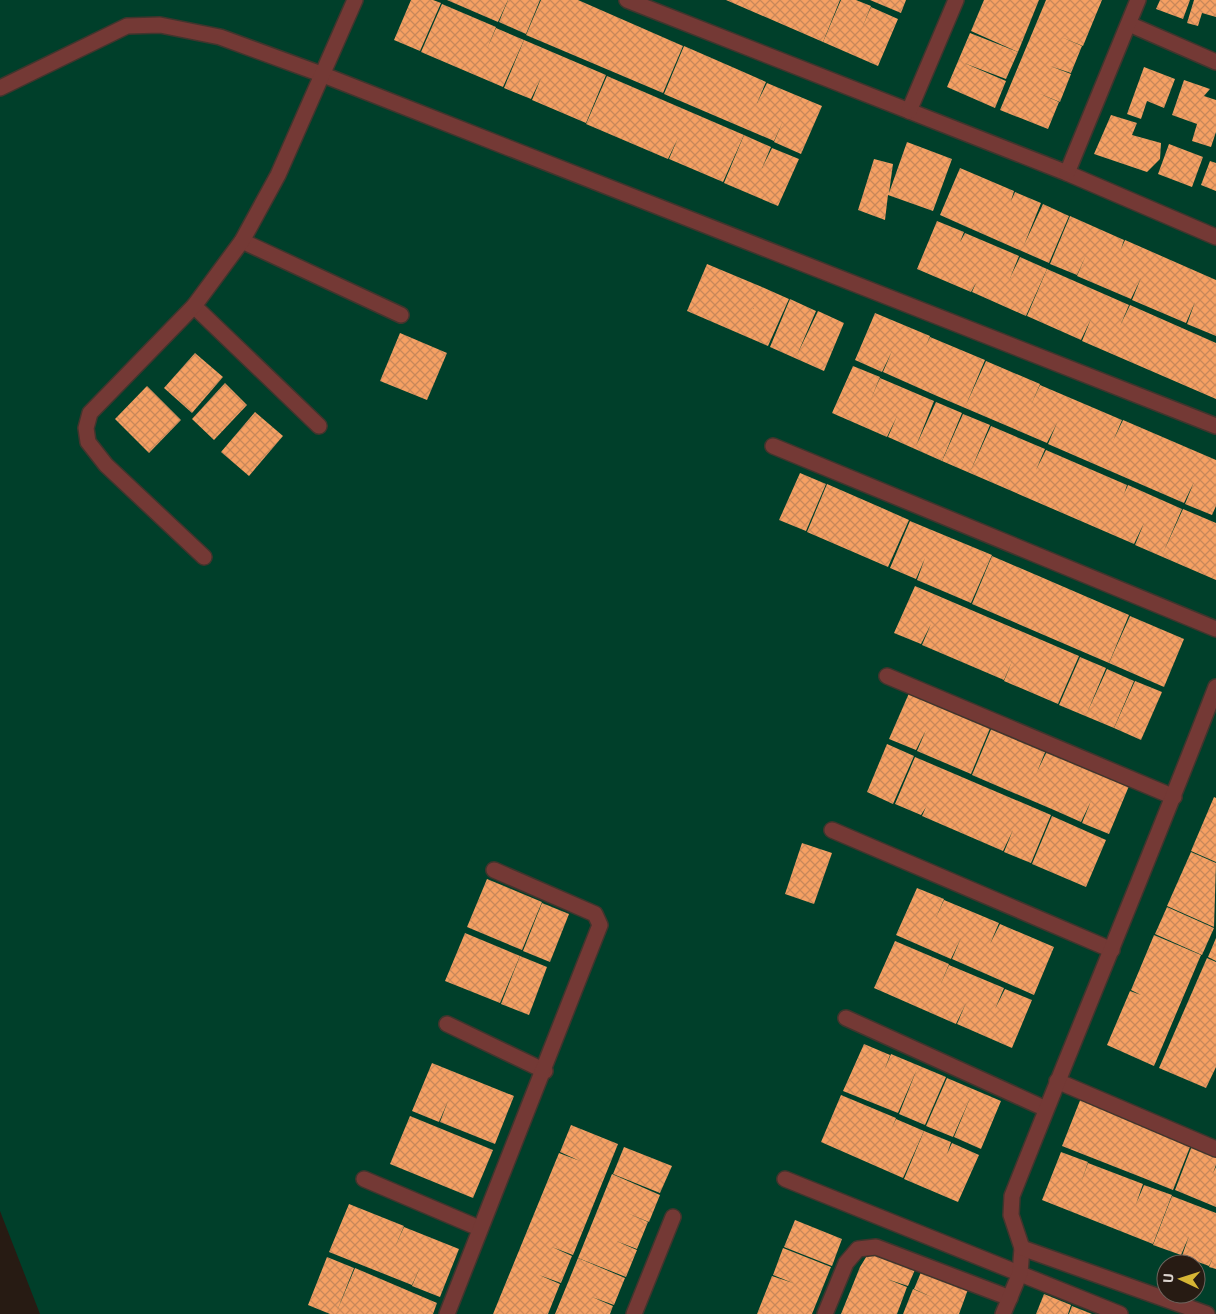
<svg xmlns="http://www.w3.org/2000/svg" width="1216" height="1314" viewBox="0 0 1216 1314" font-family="'Exo 2',sans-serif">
	<defs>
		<pattern id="building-cross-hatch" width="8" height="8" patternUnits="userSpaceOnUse" patternTransform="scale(1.25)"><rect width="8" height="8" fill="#f5a063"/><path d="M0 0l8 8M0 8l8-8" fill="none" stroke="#c8885a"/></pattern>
	</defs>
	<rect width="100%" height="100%" fill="#271b13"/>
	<path fill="#003f2a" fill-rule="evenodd" d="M0,0H1216V1314H40L0,1211ZM1166,1264H1196V1294H1166Z"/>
	<g fill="url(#building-cross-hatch)">
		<path d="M411,0H433L441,3L420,51L394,40Z"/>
		<path d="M447,0H508L498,22Z"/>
		<path d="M508,0H540L526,34L499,22Z"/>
		<path d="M541,0H578L683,46L663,93L526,35Z"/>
		<path d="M726,0H840L823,42Z"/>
		<path d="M841,0H856L871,6L862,28L871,7L898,19L878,66L823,42Z"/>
		<path d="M870,0H906L901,13Z"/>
		<path d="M984,0H1039L1018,52L971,31Z"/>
		<path d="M1046,0H1102L1083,46L1061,37L1082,46L1071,73L1050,66L1071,74L1060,102L1038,93L1059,102L1048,129L1000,110Z"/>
		<path d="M1160,0H1190L1183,19L1156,9Z"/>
		<path d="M1194,0H1216V17L1202,13L1198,26L1187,23Z"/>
		<path d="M442,4L496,27L487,49L496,28L524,40L503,87L421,52Z"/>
		<path d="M970,33L1018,52L1006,79L964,63L1006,81L995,108L947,87Z"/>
		<path d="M524,40L606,75L586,123L532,100L541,78L531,99L504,88Z"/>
		<path d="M684,46L739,70L730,91L739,70L766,82L757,103L767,83L822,106L801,154L774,142L783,121L774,141L664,94Z"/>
		<path d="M1144,67L1175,79L1164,108L1147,101L1141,119L1127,114Z"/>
		<path d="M607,76L744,135L723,182L669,159L678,138L668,159L586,124Z"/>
		<path d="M1184,80L1210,89L1204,96L1216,100V132L1211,147L1192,141L1197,124L1172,115Z"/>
		<path d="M1111,115L1137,123L1132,135L1161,143L1160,159L1147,172L1094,154Z"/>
		<path d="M744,135L771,147L762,168L772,148L799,159L778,206L724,183Z"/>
		<path d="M907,142L952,159L933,211L888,195L885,220L858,210L874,159L893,164L889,193Z"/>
		<path d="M1169,144L1203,157L1192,187L1158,174Z"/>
		<path d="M1210,161L1216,163V191L1201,185Z"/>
		<path d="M960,168L1014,191L1011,201L1015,192L1041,203L1024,245L1043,204L1069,216L1049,263L967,227L976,206L967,227L940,215Z"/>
		<path d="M1070,216L1124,240L1121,249L1125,240L1216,280V336L1187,324L1195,302L1186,323L1132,300L1141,278L1131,299L1077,276L1086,255L1077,275L1050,264Z"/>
		<path d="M937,221L964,232L960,242L965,233L1019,256L1010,278L1020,257L1047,269L1026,316L972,292L976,283L971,292L917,269Z"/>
		<path d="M707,264L762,287L753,309L762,287L789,299L768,346L687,311Z"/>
		<path d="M1047,269L1129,305L1120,326L1130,305L1216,343V399L1082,341L1091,319L1081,340L1027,316Z"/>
		<path d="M790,299L816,311L797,355L818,311L844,323L824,371L770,347Z"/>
		<path d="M875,313L930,336L926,346L930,337L985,360L966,405L986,361L1040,384L1031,405L1040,385L1122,420L1113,441L1123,420L1216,460V506L1212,515L1185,504L1194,482L1184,503L1048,444L1057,423L1047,443L937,396L942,385L937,396L883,372L892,351L882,372L855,360Z"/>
		<path d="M400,333L447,353L427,400L380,381Z"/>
		<path d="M195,353L223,377L192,413L164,388Z"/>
		<path d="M853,366L880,377L871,399L880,378L934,401L916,446L936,402L962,413L942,461L888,437L897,416L887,437L832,413Z"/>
		<path d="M225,383L247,405L214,440L192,419Z"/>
		<path d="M147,386L181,420L149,453L115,419Z"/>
		<path d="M255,412L283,436L249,476L221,452Z"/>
		<path d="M963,414L990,425L971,470L991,426L1045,449L1036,470L1046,450L1127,485L1124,494L1128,485L1182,509L1163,553L1183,509L1216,523V580L1135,545L1144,523L1134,544L942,461Z"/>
		<path d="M800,473L826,484L806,531L779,520Z"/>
		<path d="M827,484L882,508L878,517L882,508L909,520L888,567L807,532Z"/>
		<path d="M910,521L992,555L971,603L917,580L925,558L916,579L890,568Z"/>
		<path d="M992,556L1129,615L1109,663L972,604Z"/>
		<path d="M915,586L1079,656L1058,704L1004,681L1013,659L1004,680L922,645L931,624L921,644L894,633Z"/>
		<path d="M1130,616L1184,639L1164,687L1109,663Z"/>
		<path d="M1080,657L1106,668L1087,713L1107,669L1134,681L1114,728L1059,705Z"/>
		<path d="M1135,681L1162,692L1141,740L1114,728Z"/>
		<path d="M910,691L991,726L971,774L917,751L926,730L916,750L889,739Z"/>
		<path d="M992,727L1046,750L1037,772L1047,751L1129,786L1109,834L1082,823L1091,801L1081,822L1054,810L1063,789L1054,810L972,775Z"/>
		<path d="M887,744L914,756L893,804L867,792Z"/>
		<path d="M915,757L1051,815L1031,863L1004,852L1013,830L1003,851L922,816L926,807L921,815L895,804Z"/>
		<path d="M1214,797L1216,798V862L1191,851Z"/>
		<path d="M1052,816L1106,840L1086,887L1032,864Z"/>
		<path d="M802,843L832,853L814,904L785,894Z"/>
		<path d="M1191,852L1216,863L1214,927L1167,906Z"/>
		<path d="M487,879L542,902L522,950L467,927Z"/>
		<path d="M917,888L944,899L935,920L944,900L999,923L990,944L1000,924L1054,947L1034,995L952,959L961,938L951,959L896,935Z"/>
		<path d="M542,903L569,914L550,962L523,951Z"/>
		<path d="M1167,907L1214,928L1202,955L1155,934Z"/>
		<path d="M465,933L520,956L500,1003L445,981Z"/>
		<path d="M1154,935L1201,955L1154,1066L1107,1045L1130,991L1141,995L1131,990Z"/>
		<path d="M1216,938V961L1208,957Z"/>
		<path d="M895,941L949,964L940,986L949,965L1004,988L995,1009L1005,989L1032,1000L1012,1048L957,1024L966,1003L956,1024L874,988Z"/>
		<path d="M520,956L547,967L529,1015L501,1004Z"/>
		<path d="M1207,958L1216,962V1067L1206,1088L1159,1068Z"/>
		<path d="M864,1044L890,1055L884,1071L891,1054L946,1077L925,1125L899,1114L917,1069L898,1113L843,1091Z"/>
		<path d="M432,1063L514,1096L495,1144L440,1122L448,1101L439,1122L412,1111Z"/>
		<path d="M947,1078L1001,1101L981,1149L954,1137L971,1096L953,1137L926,1126Z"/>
		<path d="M841,1095L896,1118L892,1128L896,1119L924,1131L903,1178L821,1142Z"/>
		<path d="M1081,1098L1192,1142L1173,1190L1146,1179L1153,1159L1146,1179L1062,1146Z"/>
		<path d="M410,1116L493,1150L473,1198L390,1164Z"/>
		<path d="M571,1125L618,1144L584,1228L563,1219L584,1228L573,1255L552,1247L572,1256L561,1283L539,1275L560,1284L548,1314H493L559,1153L580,1161L560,1152Z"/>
		<path d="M924,1131L951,1142L947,1154L952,1143L979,1155L958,1202L904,1179Z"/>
		<path d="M1193,1143L1216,1151V1165L1213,1173L1216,1167V1207L1175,1190Z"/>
		<path d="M624,1147L672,1166L660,1193L613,1174Z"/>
		<path d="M1061,1152L1088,1162L1081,1183L1088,1163L1143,1184L1136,1204L1144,1185L1172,1195L1153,1244L1042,1200Z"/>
		<path d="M612,1174L660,1195L649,1222L627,1213L648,1222L637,1249L616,1241L637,1250L626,1277L578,1258Z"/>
		<path d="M1172,1196L1216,1213V1269L1209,1267L1213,1258L1209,1266L1182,1256L1189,1236L1181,1255L1153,1245Z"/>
		<path d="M349,1204L404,1226L395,1247L404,1227L459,1249L440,1297L412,1286L421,1265L412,1285L329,1252Z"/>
		<path d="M795,1220L842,1239L832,1266L784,1247Z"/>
		<path d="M783,1248L831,1267L812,1314H757L772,1276L793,1283L773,1275Z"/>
		<path d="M871,1249L917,1265L908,1286L887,1279L907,1287L897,1314H841L860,1267Z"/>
		<path d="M327,1257L354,1268L337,1311L355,1268L437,1303L433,1314H330L308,1305Z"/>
		<path d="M578,1258L625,1278L614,1305L592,1297L613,1306L610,1314H555Z"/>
		<path d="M924,1265L970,1284L959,1314H903L913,1289L934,1298L914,1289Z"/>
		<path d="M1044,1294L1071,1305L1068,1314H1036Z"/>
		<path d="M1072,1306L1092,1314H1069Z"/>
	</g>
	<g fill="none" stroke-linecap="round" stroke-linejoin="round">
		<defs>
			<g id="minor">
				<path d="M627,0L1067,173L1216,237"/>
				<path d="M1129,24L1216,62"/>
				<path d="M0,88L127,26L160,25L220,37L321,74L1216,426"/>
				<path d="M909,111L956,0"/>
				<path d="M1067,173L1138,0"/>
				<path d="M242,241L401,315"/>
				<path d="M194,306L319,426"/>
				<path d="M773,446L1216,629"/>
				<path d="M204,557L106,465L88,442L86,428L90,413L194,306L242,241L278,175L355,0"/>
				<path d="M887,676L1174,797"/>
				<path d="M832,830L1112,950"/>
				<path d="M846,1018L1046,1109"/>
				<path d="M447,1024L545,1071"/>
				<path d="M1057,1081L1216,1149"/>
				<path d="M364,1179L479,1228"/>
				<path d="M785,1179L1120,1314"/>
				<path d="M447,1314L600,925L595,914L494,870"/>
				<path d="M634,1314L673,1217"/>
				<path d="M825,1314L846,1263L858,1249L876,1247L1010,1298"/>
				<path d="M1003,1314L1020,1273L1022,1248"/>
				<path d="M1207,1314L1022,1248L1011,1215L1012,1196C1079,1026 1150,858 1216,687"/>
			</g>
		</defs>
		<use href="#minor" stroke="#40352d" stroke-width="18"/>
		<use href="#minor" stroke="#743935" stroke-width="15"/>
	</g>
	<g transform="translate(1181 1279) rotate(274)"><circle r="24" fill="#271b13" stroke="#6f655e"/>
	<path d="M0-4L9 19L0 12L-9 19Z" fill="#d6b534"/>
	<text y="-8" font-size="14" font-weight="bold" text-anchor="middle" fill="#dcd4ce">U</text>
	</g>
</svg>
